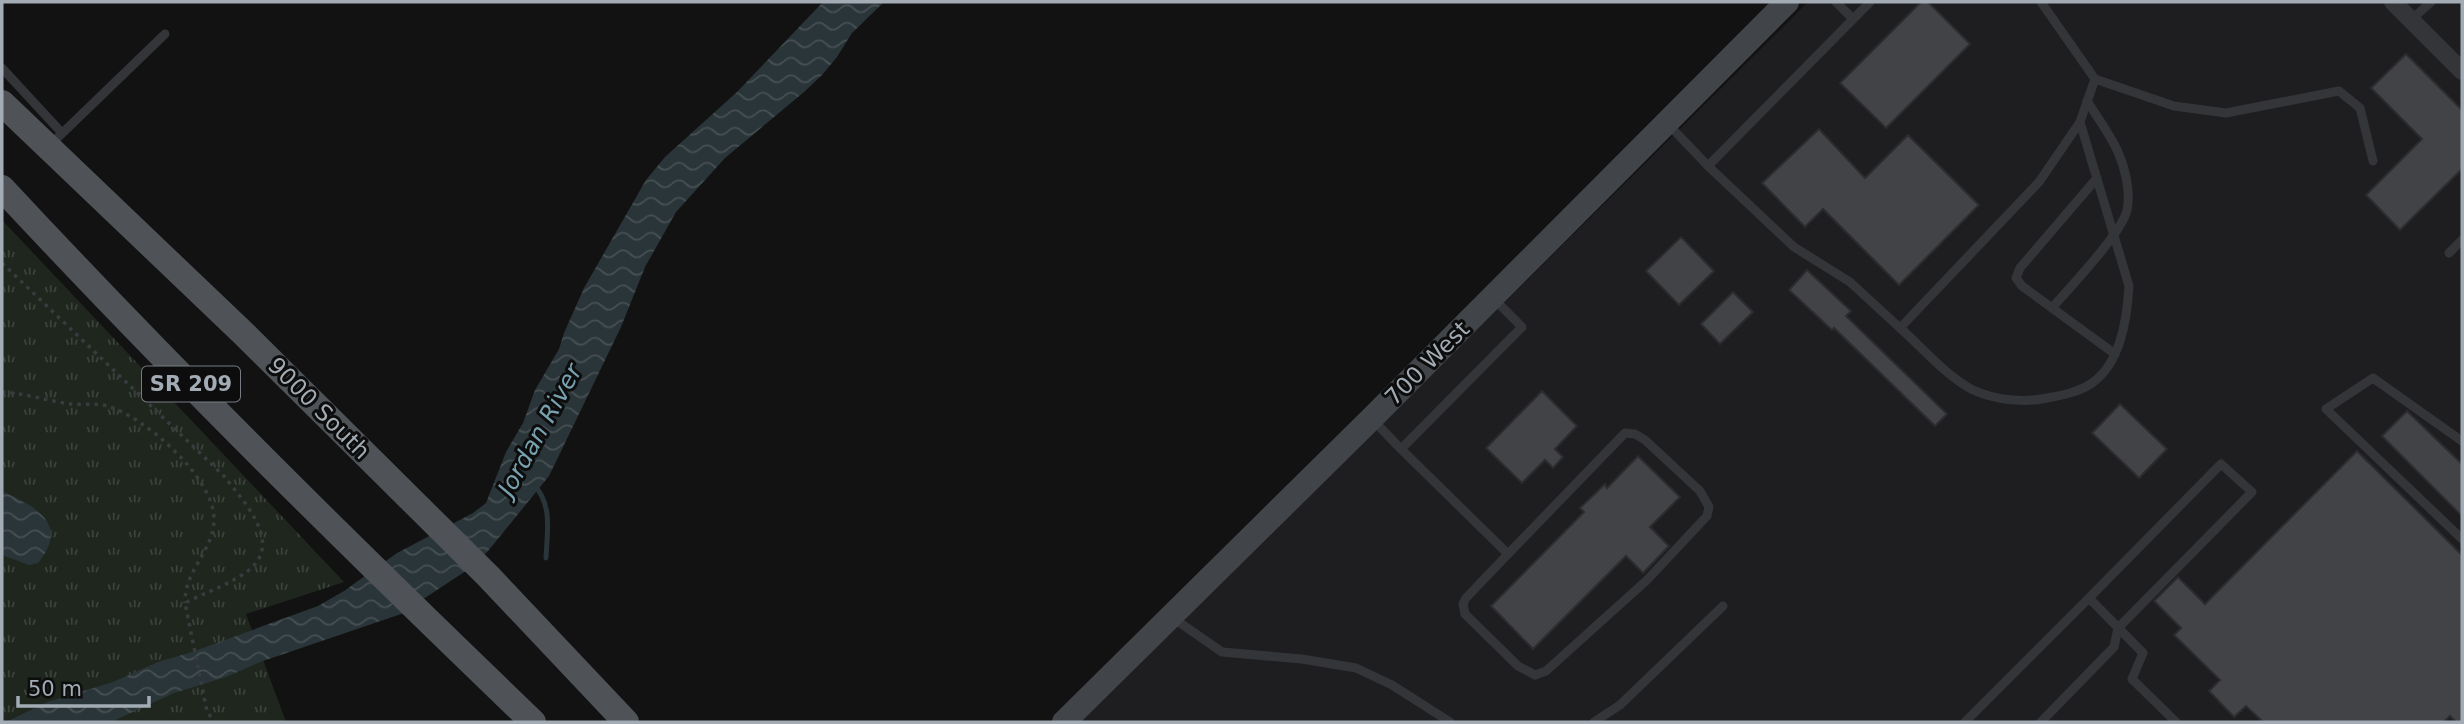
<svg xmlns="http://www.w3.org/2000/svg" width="2464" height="724" viewBox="0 0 2464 724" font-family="'DejaVu Sans',sans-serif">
	<defs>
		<pattern id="grass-tufts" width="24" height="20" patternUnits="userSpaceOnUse" patternTransform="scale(1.75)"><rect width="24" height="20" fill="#1e261e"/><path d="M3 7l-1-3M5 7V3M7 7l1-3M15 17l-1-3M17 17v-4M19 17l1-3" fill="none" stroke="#3c433c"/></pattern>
		<pattern id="water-waves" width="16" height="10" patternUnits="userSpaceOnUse" patternTransform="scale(1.75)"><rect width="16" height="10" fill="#2a3539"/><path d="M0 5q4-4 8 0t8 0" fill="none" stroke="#465053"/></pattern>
	</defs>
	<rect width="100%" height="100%" fill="#121213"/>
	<path fill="#1e1e20" d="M1808,2H2462V722H1081Z"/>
	<path fill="url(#grass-tufts)" d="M2,220L344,582L246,614L286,722H2Z"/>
	<g fill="url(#water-waves)">
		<path d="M823,2H884L852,33L837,57L822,75L804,92L725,158L676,212L645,267L621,327L549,476L488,551L472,567L411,607L410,611L260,662L226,677L174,693L111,722H6L47,702L113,682L158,662L192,652L318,606L344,591L397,553L473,513L486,503L506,452L523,423L535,390L559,349L564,333L584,288L646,180L665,157L737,92Z"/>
		<path d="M2,491C36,507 70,524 38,563L29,565L2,555Z"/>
	</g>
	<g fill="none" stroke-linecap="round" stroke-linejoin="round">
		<path stroke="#2a3539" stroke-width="5" d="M534,485C553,505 547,533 546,558"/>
	</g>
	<g fill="#414346" stroke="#2c2c2f" stroke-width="2">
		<path d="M1921,2H1928L1970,44L1886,128L1840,83Z"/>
		<path d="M2406,54L2462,110V169L2400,230L2366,195L2422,139L2371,88Z"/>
		<path d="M1819,129L1865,178L1908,135L1979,205L1899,285L1823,209L1805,227L1762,183Z"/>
		<path d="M1681,237L1714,271L1679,305L1646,271Z"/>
		<path d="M1807,270L1851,311L1846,316L1947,414L1935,426L1834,328L1832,330L1789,290Z"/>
		<path d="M1733,292L1753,312L1720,344L1701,324Z"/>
		<path d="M1542,391L1577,426L1555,449L1563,457L1553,468L1545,460L1522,483L1486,448Z"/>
		<path d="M2120,404L2167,449L2139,478L2092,433Z"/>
		<path d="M2407,411L2462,464V516L2382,436Z"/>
		<path d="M2357,451L2462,555V722H2456L2450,716L2444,722H2263L2246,706L2234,717L2209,691L2220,680L2174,635L2181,628L2154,601L2178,577L2205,604Z"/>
		<path d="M1638,456L1680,497L1650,527L1669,546L1643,573L1626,556L1533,649L1491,606L1584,512L1580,508L1605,484L1607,488Z"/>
	</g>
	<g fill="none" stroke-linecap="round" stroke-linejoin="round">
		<g stroke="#393c3f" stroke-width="3.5" stroke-dasharray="3.5 5" stroke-linecap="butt">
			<path d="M2,263L224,476C242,500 284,542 249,570C231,584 206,592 185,603L207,711L214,722"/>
			<path d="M2,392C24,393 48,401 71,404C83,405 96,403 108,406C146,418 214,478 214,519C214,551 184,570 185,603"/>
		</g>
		<g stroke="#333538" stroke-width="9">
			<path d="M1836,2L1853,19"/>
			<path d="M2041,2L2095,79L2174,106L2226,113L2339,91L2360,108L2373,161"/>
			<path d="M2411,20L2431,2"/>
			<path d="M2,68L62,133"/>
			<path d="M2080,122L2129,286C2127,318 2121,363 2092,383C2079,392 2063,395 2047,398C2024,403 1995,400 1973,390C1946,376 1923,348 1900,328L2039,182L2080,122L2095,79"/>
			<path d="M1668,124L1708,166L1870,2"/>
			<path d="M49,146L165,34"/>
			<path d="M1708,166L1794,247L1850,282L1900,328"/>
			<path d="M2097,178L2020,268L2016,278L2022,286L2115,354"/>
			<path d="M2449,253L2462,240"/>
			<path d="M2052,308C2070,287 2122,233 2127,210C2131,192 2125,168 2118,152C2110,134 2097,117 2087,101"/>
			<path d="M1373,420L1401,449L1522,327L1494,299"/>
			<path d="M2462,441L2373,378L2326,409L2462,539"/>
			<path d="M1401,449L1508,554L1466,598L1463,604L1465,614L1518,666L1535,675L1546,671L1647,580L1707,516L1709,507L1700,491L1645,440L1635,434L1625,433L1508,554"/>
			<path d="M1173,618L1222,652L1302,659L1356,668L1392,685L1450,722"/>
			<path d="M1594,722L1620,705L1723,606"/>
			<path d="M1965,722L2089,598L2143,653L2132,679L2176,722"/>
			<path d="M2041,722L2114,647L2118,628L2252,492L2221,464L2089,598"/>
		</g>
		<path stroke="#333538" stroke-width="18" d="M2393,2L2462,71"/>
		<path stroke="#414448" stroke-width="24" d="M1064,722L1371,419L1787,2"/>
		<g stroke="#4f5257" stroke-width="26">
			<path d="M2,103L243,333L488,576L626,722"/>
			<path d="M2,188C173,372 352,548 533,722"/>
		</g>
	</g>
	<g text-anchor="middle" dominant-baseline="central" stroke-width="6" stroke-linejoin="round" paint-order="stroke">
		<rect fill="#0d0d0e" stroke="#767c82" stroke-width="2" x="142" y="366.5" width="98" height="35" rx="5"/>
		<g font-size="21" font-weight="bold" fill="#a3acb4">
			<text x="191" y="384">SR 209</text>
		</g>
		<g font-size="23" fill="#a3acb4" stroke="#0d0d0e">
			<text transform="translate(1427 363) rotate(-45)">700 West</text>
			<text transform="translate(319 408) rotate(45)">9000 South</text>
		</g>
		<g font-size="24" font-style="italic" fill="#79a2b0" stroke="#0d0d0e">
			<text transform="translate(540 430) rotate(-61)">Jordan River</text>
		</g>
	</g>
	<rect width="2464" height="724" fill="none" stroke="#a3acb4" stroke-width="7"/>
	<path d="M18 696v10h131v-10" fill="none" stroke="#a3acb4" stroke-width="3.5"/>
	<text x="28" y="696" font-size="21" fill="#a3acb4" stroke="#0d0d0e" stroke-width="5" paint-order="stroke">50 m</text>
</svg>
